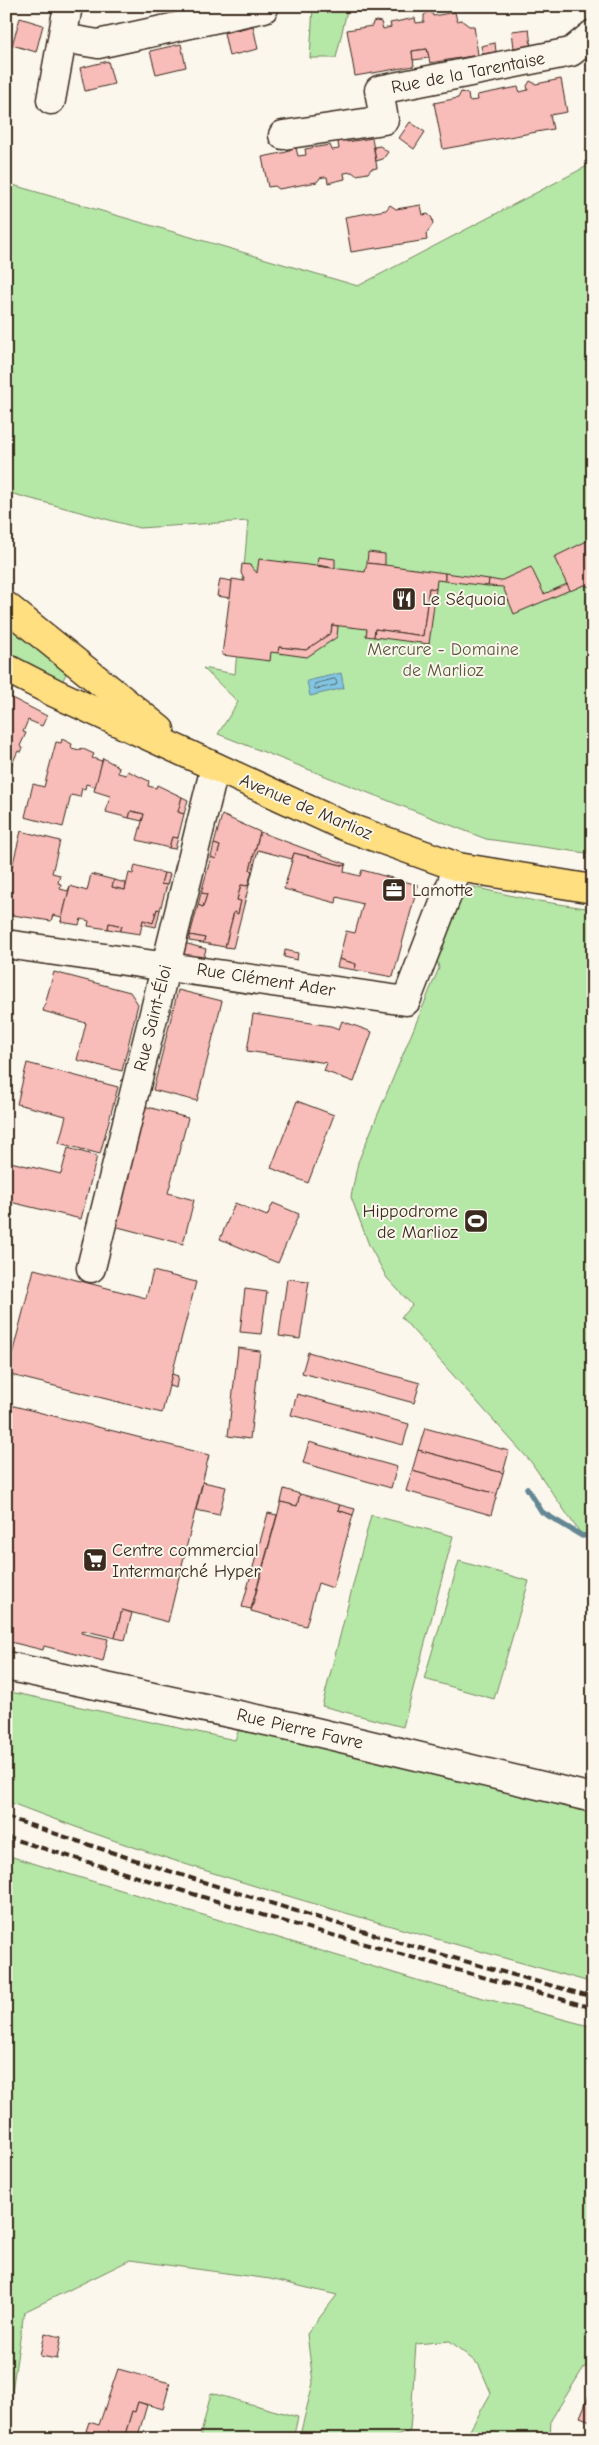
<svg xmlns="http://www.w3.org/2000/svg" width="599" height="2445" viewBox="0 0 599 2445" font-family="'Comic Neue',sans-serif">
	<rect width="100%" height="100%" fill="#fbf7ec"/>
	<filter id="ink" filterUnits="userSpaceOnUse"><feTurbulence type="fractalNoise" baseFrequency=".02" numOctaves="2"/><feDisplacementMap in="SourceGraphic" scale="10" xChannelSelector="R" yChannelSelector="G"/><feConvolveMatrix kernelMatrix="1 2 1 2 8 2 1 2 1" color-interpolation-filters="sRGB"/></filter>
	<g filter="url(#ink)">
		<g fill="#b5e7a7" stroke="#788862">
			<path d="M313,6H348L336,58H310Z"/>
			<path d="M593,163V854L486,839L218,734L238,702L203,668L235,674L248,521L139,528L6,492V183L358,286Z"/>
			<path d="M6,620L67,672L63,680L57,685L6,657Z"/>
			<path d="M464,885L531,900L593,909V1543L578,1530L531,1462L401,1317L412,1305L387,1278L369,1245L351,1197L358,1162L439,968L437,960Z"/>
			<path d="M371,1515L453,1536L403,1727L322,1706Z"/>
			<path d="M459,1561L529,1581L494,1699L424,1679Z"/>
			<path d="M6,1691L235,1740L239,1729L593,1810V1983C396,1927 197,1875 6,1801Z"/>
			<path d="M6,1855L430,1984L593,2027V2367H584L551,2420L550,2439H465L491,2393L479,2365L450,2341L416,2344L410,2431L389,2439H299L313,2383L307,2334L337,2295L270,2279L130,2260L24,2312L9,2411L6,2416Z"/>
			<path d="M211,2393L298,2417L293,2439L200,2438Z"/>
		</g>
		<path fill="#81c5e2" stroke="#658794" d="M341,673L344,688L310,696L307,681Z"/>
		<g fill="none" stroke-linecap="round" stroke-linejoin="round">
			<path stroke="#57686c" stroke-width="1" d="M335,679L337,682L336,685L316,689L314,688L315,684Z"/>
			<path stroke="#658794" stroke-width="5.5" d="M527,1488L542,1512L582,1536L593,1535"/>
		</g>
		<g fill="#f8bcb9" stroke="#3b2a1e">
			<path d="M428,12L432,13L433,16L455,12L457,21L461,20L469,26H474L478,55L430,63L427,49L412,51L414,66L355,76L347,30L372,26L373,22L376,21L381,22L383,29L391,27L390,23L415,18L416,23L424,22V15Z"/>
			<path d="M20,18L43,25L36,52L12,45Z"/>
			<path d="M253,26L258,49L229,56L224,33Z"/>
			<path d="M529,29L531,46L514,48L512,31Z"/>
			<path d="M495,43L496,52L483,54L481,46Z"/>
			<path d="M181,44L186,67L156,74L150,51Z"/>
			<path d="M427,49L429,58L413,60L412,51Z"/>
			<path d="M108,61L114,84L85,91L80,68Z"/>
			<path d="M561,79L567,112L550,115L553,129L443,149L434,103L458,98L461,92L468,94L469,101L478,100L477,95L518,87L520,92L528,90L527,86L530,81L536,84Z"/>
			<path d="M410,122L425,132L414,149L399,138Z"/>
			<path d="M372,138L377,168L371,169L368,173L356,175L352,172L344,173L345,179L328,183L327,177H324L320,178L317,182L279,189L275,186L268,187L262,157L287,152L292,148H296L298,156L306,155L305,149L330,145L332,150L339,149L338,143L340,140L345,139L347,142Z"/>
			<path d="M380,146L388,152L383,159L376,161L374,147Z"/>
			<path d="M390,205L396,209L421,205L423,215L428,214L432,218L433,224L426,234L427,240L351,252L345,217L386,210Z"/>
			<path d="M589,540L593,542V588L584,585L570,591L554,557Z"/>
			<path d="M368,552L385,554V565L367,563Z"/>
			<path d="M318,557L335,559V568L317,565Z"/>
			<path d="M259,559L365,572L367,563L385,565L445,573V581L437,580L436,589L429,588L423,636L375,629L374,637L366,636L367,629L332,625L331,633L306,650L279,647L278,653L271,652L270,661L222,655L232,579L245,581L241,573L242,564L250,565L257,573Z"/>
			<path d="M531,567L544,594L567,584L570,590L514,614L503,587L488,586L489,579L500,581Z"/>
			<path d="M445,573L489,579L488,586L445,581Z"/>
			<path d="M220,579L232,581L230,598L217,596Z"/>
			<path d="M429,588L436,589L429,644L374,637L375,629L423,636Z"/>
			<path d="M332,625L338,626L337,637L307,657L278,653L279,647L306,650L331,633Z"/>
			<path d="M6,695L47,716L42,726L28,720L23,732L26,733L20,746L23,748L21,752L18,751L12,764L6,761Z"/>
			<path d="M62,739L72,744L71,748L80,750L81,748L94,754L92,758L102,761L103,758L96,787L86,784L85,789L82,788L80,797L71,795L63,827L25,817L33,784L44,787L56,742L61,743Z"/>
			<path d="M103,758L119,767L118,773L126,775L128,771L149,781L148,786L156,788L157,785L182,797L178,812L184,814L178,838L172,837L169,848L137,840L144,814L131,811L129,818L106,812L110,796L94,791Z"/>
			<path d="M182,797L188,800L184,814L178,812Z"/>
			<path d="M131,811L144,814L142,821L129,818Z"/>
			<path d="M222,815L260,832L250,870L252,871L248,886L241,885L237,900L241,901L238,914L234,912L225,947L203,943L205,938L190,935L198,905L203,907L207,894L201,893L211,857L216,859L220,846L214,844Z"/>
			<path d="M21,831L60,841L52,873L60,875L58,883L61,884L60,889L68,891L70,886L61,922L62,917L53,915L51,921L6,914V891Z"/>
			<path d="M260,832L346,864L345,866L294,853L292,859L258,850L233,948L225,947L234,912L238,914L241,901L237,900L241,885L248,886L252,871L250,870Z"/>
			<path d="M172,837L178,838L175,849L169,848Z"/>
			<path d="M214,844L220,846L216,859L211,857Z"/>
			<path d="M294,853L345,866L344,872L360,876L362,870L418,885L393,977L355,970L356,964L339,959L346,931L355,933L363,904L337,897L336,903L284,889Z"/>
			<path d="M135,865L164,873L161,884L167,885L160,910L157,909L153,923L143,920L140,934L120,931L122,926L109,923L108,929L88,926L89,921L81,919L79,925L61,922L70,886L87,891L91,874L114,880L112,887L125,890L129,873L133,874Z"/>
			<path d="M164,873L170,874L167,885L161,884Z"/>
			<path d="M114,880L126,883L125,890L112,887Z"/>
			<path d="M201,893L207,894L203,907L198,905Z"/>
			<path d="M157,909L160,910L156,927L142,924L143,920L153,923Z"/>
			<path d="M109,923L122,926L120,931L108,929Z"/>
			<path d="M190,935L205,938L203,943L189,941Z"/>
			<path d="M184,943L206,949L203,960L181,954Z"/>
			<path d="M285,950L298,953L297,960L284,957Z"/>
			<path d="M339,959L356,964L355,970L337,967Z"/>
			<path d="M54,972L130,992L138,1004L122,1071L77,1060L86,1023L43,1011Z"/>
			<path d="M178,990L222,1001L197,1101L153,1090Z"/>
			<path d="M253,1014L331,1026L339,1029L342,1021L372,1032L354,1082L324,1071L327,1063L247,1051Z"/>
			<path d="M27,1063L118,1087L100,1154L59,1143L66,1116L17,1104Z"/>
			<path d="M297,1101L334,1115L308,1183L271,1168Z"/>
			<path d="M144,1106L188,1118L168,1193L194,1200L183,1244L114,1226Z"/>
			<path d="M68,1148L97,1156L81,1219L6,1201V1161L61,1174Z"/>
			<path d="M235,1203L267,1216L273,1203L299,1214L278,1263L220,1239Z"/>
			<path d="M34,1269L146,1298L153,1271L196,1282L162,1413L7,1374Z"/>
			<path d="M287,1279L309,1281L300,1339L279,1336Z"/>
			<path d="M245,1289L267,1292L261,1334L240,1332Z"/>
			<path d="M238,1348L260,1351L250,1439L228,1436Z"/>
			<path d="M308,1352L420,1383L414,1403L302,1373Z"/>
			<path d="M172,1374L178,1376L176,1388L169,1386Z"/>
			<path d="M297,1394L409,1424L403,1445L291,1415Z"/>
			<path d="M6,1404L209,1455L168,1622L122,1610L115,1638L82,1630L81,1633L108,1639L103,1661L44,1646L43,1650L6,1641Z"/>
			<path d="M425,1428L509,1451L503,1473L418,1450Z"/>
			<path d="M309,1442L397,1467L391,1488L303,1463Z"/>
			<path d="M418,1450L503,1473L497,1494L412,1471Z"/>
			<path d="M412,1471L497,1494L491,1515L406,1491Z"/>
			<path d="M203,1482L226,1487L219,1515L196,1510Z"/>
			<path d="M284,1489L300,1494L297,1506L281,1502Z"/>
			<path d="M300,1494L340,1505L338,1510L353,1515L333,1588L318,1583L306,1626L251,1611L281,1502L297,1506Z"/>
			<path d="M340,1505L355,1509L353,1515L338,1510Z"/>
			<path d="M268,1513L277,1515L251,1609L242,1607Z"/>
			<path d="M122,1610L132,1613L125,1640L115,1638Z"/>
			<path d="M45,2333L61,2337L57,2359L40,2356Z"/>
			<path d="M118,2369L170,2383L163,2409L138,2402L135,2412L132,2411L125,2435L133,2439H95L97,2434L86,2431L89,2422L99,2425Z"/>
			<path d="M592,2388H593V2422L580,2417Z"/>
			<path d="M138,2402L147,2405L137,2439H133L125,2435L132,2411L135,2412Z"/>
			<path d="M86,2431L97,2434L95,2439H84Z"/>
		</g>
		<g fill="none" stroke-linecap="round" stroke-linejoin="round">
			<defs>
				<g id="minor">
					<path d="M63,38L98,44L264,8"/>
					<path d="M51,100L68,6"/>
					<path d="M283,135L384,120L379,90L571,52L593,34"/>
					<path d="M6,944L406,1001L458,867"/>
					<path d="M91,1268L215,767"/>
					<path d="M6,1666L295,1727L593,1798"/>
				</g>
				<g id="major">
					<path d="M6,606L160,730"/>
					<path d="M6,668L55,693L344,826L458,867L593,889"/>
				</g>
			</defs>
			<use href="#minor" stroke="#3b2a1e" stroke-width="31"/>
			<use href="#major" stroke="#3b2a1e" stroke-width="31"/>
			<use href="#minor" stroke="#fbf7ec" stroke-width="28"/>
			<use href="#major" stroke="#ffdf80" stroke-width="28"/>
			<g stroke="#3b2a1e" stroke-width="4" stroke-dasharray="8 4" stroke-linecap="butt">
				<path d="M6,1817C200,1883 395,1943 593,1997"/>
				<path d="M6,1837L272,1918L593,2008"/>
			</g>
		</g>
	</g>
	<defs>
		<symbol id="restaurant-square" viewBox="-11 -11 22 22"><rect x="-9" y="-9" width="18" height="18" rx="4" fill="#3b2a1e" stroke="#fbf7ec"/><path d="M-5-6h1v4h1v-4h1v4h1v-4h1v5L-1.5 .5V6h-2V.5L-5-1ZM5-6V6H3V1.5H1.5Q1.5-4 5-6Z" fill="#fff"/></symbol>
		<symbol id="office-square" viewBox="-11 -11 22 22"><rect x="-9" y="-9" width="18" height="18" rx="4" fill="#3b2a1e" stroke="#fbf7ec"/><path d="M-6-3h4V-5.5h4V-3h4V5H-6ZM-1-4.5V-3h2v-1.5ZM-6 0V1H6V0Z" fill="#fff"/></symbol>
		<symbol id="stadium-square" viewBox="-11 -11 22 22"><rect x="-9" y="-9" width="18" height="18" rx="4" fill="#3b2a1e" stroke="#fbf7ec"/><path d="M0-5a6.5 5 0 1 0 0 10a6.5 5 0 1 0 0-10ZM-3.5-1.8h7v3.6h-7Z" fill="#fff"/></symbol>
		<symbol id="supermarket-square" viewBox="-11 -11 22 22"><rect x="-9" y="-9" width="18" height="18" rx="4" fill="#3b2a1e" stroke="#fbf7ec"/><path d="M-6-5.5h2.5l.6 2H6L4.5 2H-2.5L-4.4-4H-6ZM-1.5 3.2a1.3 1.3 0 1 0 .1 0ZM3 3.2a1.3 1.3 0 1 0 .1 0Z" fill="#fff"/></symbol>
	</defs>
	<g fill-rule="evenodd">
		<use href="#restaurant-square" x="390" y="585" width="28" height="28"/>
		<use href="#office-square" x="380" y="876" width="28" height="28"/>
		<use href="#stadium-square" x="462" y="1207" width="28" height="28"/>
		<use href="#supermarket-square" x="81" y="1546" width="28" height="28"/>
	</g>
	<g text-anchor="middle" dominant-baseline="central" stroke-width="4" stroke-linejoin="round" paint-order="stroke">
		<g font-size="18" fill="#3b2a1e" stroke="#fbf7ec">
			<text transform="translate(468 73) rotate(-11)">Rue de la Tarentaise</text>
			<text transform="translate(306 807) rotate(23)">Avenue de Marlioz</text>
			<text transform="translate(266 980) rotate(9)">Rue Clément Ader</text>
			<text transform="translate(153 1018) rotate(-76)">Rue Saint-Éloi</text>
			<text transform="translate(300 1729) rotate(13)">Rue Pierre Favre</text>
		</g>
		<g font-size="18" fill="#3b2a1e" stroke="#fbf7ec" text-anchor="start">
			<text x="422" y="599">Le Séquoia</text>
			<text x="412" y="890">Lamotte</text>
			<text x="458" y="1211" text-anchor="end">Hippodrome<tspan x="458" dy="21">de Marlioz</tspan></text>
			<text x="112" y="1550">Centre commercial<tspan x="112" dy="21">Intermarché Hyper</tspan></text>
		</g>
		<g font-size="18" fill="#5a5940" stroke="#fbf7ec">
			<text x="443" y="649">Mercure - Domaine<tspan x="443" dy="21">de Marlioz</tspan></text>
		</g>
	</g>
	<rect width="599" height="2445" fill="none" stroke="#fbf7ec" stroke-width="25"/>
	<rect x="12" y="12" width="574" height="2420" fill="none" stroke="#3b2a1e" stroke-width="2" filter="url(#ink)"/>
</svg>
